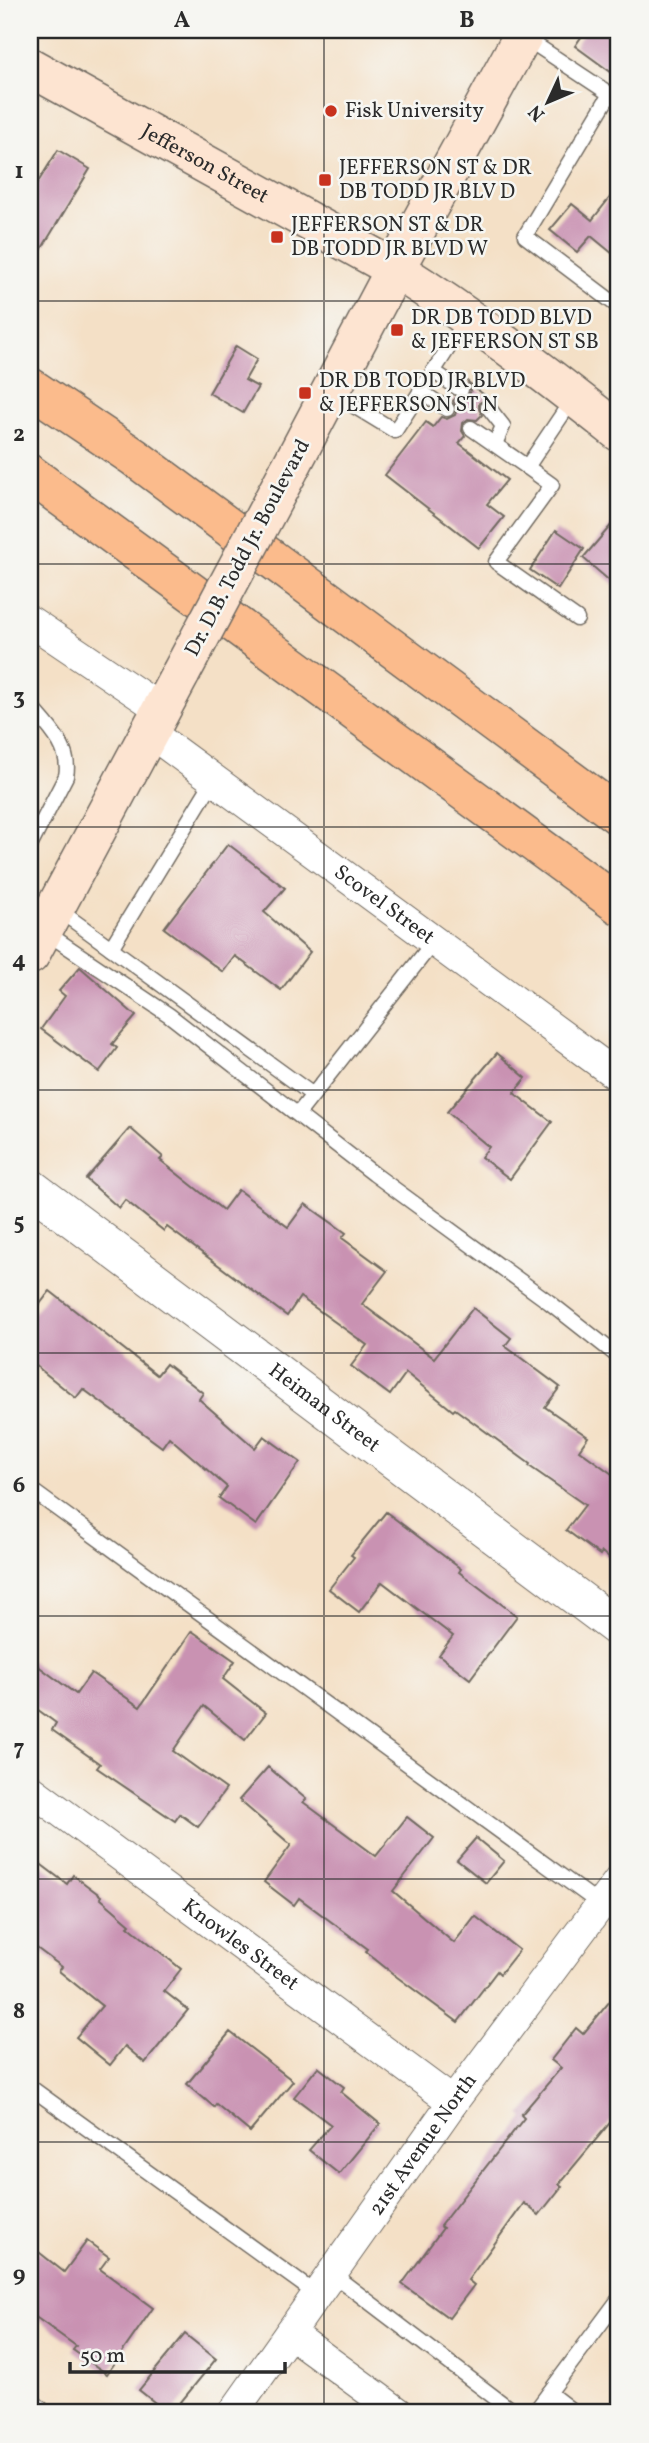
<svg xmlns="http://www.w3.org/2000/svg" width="649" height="2443" viewBox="0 0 649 2443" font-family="Vollkorn,serif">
	<rect width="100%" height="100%" fill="#f6f6f2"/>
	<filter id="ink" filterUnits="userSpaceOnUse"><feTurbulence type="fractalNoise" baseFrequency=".0143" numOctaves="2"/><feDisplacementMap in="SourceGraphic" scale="14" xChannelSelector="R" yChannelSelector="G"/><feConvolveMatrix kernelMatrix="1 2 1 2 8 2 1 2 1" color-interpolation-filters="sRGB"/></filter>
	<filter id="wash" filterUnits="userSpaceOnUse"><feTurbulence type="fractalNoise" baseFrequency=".00686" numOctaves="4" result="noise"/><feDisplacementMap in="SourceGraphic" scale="28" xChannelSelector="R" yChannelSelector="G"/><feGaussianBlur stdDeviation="1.57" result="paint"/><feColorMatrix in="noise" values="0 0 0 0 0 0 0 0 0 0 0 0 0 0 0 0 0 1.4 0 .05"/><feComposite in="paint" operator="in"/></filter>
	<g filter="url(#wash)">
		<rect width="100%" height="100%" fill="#f4e0c6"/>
		<g id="blocks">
			<g fill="#c992b2">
				<path d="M586,30H619V78L575,46Z"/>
				<path d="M58,150L90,169L30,268V195Z"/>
				<path d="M619,186V259L591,236L577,252L550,230L572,204L592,220Z"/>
				<path d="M236,346L257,359L245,380L258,387L243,413L209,393Z"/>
				<path d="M468,382L488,398L479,403V409L482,415L477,420L468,419L463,423L462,431L465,436L459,443L507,480L487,504L504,517L479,548L385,475L426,422L433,427L441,417L447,419L455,415L457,409L453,401L456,398L461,400L469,396L471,390Z"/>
				<path d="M619,516V589L583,558Z"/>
				<path d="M556,530L584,549L558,589L530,570Z"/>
				<path d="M228,844L285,888L264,912L310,952L281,990L235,956L223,972L164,928Z"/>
				<path d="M80,967L136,1016L112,1044L117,1048L99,1072L41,1029L65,996L59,991Z"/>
				<path d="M497,1053L526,1078L514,1093L552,1122L510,1179L481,1157L489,1147L447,1112Z"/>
				<path d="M130,1128L163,1157L160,1160L223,1210L238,1190L288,1227L305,1204L346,1233L342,1238L387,1271L362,1304L434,1358L473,1308L511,1338L505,1346L560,1387L545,1407L588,1437L579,1450L619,1479V1567L602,1552L600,1555L566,1530L585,1505L529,1466L530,1464L455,1409L453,1411L406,1373L390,1395L351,1366L367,1345L300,1297L287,1316L167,1227L164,1231L125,1200L119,1208L86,1179Z"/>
				<path d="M50,1291L157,1375L166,1364L203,1393L199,1399L255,1448L264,1436L300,1462L256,1525L219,1498L227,1487L169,1437L162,1447L83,1389L76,1398L30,1361V1317Z"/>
				<path d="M386,1512L461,1569L459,1572L517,1616L470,1679L439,1655L453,1636L382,1582L359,1612L329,1589L354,1557L351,1555Z"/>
				<path d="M192,1631L235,1661L223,1679L266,1713L245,1740L204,1706L173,1751L226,1789L198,1827L180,1814L175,1821L97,1768L100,1764L52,1730L56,1723L30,1704V1660L76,1694L91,1673L140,1707Z"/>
				<path d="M268,1767L306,1799L303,1802L376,1856L407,1817L434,1838L393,1891L454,1943L475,1916L519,1950L500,1974L497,1971L458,2022L397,1977L366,1952L368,1949L299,1898L294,1905L264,1882L291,1845L239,1800Z"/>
				<path d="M476,1838L504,1861L486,1883L457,1860Z"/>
				<path d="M30,1856L67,1884L73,1875L101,1896L100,1898L130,1924L128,1926L181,1969L164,1991L188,2010L145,2063L125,2046L110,2065L76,2037L102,2006L59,1971L62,1967L30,1943Z"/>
				<path d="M619,1990V2112L559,2184L562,2186L539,2215L524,2203L468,2280L474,2285L449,2318L402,2284L443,2228L440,2226L524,2118L521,2115L561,2068L551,2060L576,2028L583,2034Z"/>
				<path d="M230,2032L293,2081L250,2132L216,2104L214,2107L187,2084Z"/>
				<path d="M318,2067L344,2087L341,2092L380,2124L339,2174L309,2150L331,2125L294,2097Z"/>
				<path d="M87,2241L109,2257L100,2269L153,2308L107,2374L73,2350L76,2346L30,2313V2245L64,2272Z"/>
				<path d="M185,2334L216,2359L172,2413H168L139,2390Z"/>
			</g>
		</g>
	</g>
	<g filter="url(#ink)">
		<use href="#blocks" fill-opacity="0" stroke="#716a61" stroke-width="2"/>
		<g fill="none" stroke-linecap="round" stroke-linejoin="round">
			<defs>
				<g id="service">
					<path d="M524,37L619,100"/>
					<path d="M610,94L525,236L619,307"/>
					<path d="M433,371L461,390"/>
					<path d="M420,391L447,409"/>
					<path d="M331,392L395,431L467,319"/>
					<path d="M488,407L503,426L495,444"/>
					<path d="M471,428L527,467L574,397"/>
					<path d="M527,467L552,485L496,562L577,619"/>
					<path d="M30,705C47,725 72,748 66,776L30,846"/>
					<path d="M56,908L313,1095"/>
					<path d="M44,931L169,1015L374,1174L549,1302L619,1357"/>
					<path d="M111,948L214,779"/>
					<path d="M298,1114L435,940"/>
					<path d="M30,1489L619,1918"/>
					<path d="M30,2087L316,2294"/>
					<path d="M331,2273L515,2413"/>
					<path d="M549,2393L575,2413"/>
					<path d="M534,2413L619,2299"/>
				</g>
				<g id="minor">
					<path d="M30,621L162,710"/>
					<path id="s1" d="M149,732L619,1077"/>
					<path id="s2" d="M30,1789L453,2102"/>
					<path d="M290,2333L399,2413"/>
					<path d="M30,2409L35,2413"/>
					<path id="s3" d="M233,2413L453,2102L619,1880"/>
				</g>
				<g id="tertiary">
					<path id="s4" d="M30,1187L619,1629"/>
				</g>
				<g id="secondary">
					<path id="s5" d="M30,67L395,269C473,318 547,375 619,432"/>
					<path d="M288,472L395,269L526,30"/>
					<path d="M30,955L181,673"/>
				</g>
				<g id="motorway">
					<path d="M30,387L134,457L619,816"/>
					<path d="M30,474L619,905"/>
				</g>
			</defs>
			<use href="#service" stroke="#716a61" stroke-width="17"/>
			<use href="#minor" stroke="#716a61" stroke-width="32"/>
			<use href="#tertiary" stroke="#716a61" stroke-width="39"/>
			<use href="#secondary" stroke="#716a61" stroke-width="41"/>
			<use href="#motorway" stroke="#716a61" stroke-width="41"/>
			<use href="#service" stroke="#fff" stroke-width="14"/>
			<use href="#minor" stroke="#fff" stroke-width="30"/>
			<use href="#tertiary" stroke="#fff" stroke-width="37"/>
			<use href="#secondary" stroke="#fde4d1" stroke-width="38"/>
			<use href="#motorway" stroke="#fbbb8c" stroke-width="38"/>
			<defs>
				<path id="secondary-bridge" d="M181,673L288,472"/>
			</defs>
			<use href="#secondary-bridge" stroke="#716a61" stroke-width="41" stroke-linecap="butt"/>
			<use href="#secondary-bridge" stroke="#fde4d1" stroke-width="38"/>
		</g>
	</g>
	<path fill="none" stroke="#2b2b2b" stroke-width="2" stroke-opacity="0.55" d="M324,30V2413M30,301H619M30,564H619M30,827H619M30,1090H619M30,1353H619M30,1616H619M30,1879H619M30,2142H619"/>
	<g fill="#c8321e" stroke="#f6f6f2" stroke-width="2.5">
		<circle cx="331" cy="111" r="7"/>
		<rect x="318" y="173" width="14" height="14" rx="3.5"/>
		<rect x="270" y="230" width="14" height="14" rx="3.5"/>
		<rect x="390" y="323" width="14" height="14" rx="3.5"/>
		<rect x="298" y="386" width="14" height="14" rx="3.5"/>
	</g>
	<g text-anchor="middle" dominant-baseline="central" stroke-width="5" stroke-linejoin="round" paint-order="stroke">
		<g font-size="21" fill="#2b2b2b" stroke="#f6f6f2" text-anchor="start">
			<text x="345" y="111">Fisk University</text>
			<text x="339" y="168">JEFFERSON ST &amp; DR<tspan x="339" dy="24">DB TODD JR BLV D</tspan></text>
			<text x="291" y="225">JEFFERSON ST &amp; DR<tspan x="291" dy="24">DB TODD JR BLVD W</tspan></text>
			<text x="411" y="318">DR DB TODD BLVD<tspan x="411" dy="24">&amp; JEFFERSON ST SB</tspan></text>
			<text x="319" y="381">DR DB TODD JR BLVD<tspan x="319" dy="24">&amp; JEFFERSON ST N</tspan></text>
		</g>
		<g font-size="21" fill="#2b2b2b" stroke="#f6f6f2">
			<text stroke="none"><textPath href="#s5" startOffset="200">Jefferson Street</textPath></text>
			<text transform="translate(248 548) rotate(-62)">Dr. D.B. Todd Jr. Boulevard</text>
			<text stroke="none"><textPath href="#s1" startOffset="292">Scovel Street</textPath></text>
			<text stroke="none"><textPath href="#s4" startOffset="368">Heiman Street</textPath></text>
			<text stroke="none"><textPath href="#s2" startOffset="262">Knowles Street</textPath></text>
			<text stroke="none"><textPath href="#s3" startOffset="329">21st Avenue North</textPath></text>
		</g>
	</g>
	<rect width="649" height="2443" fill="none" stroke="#f6f6f2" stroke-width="77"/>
	<g transform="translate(548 102) rotate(226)" stroke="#f6f6f2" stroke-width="5" paint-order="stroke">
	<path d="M0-5L12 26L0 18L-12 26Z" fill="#2b2b2b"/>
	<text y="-10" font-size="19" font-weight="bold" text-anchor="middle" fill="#2b2b2b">N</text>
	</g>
	<path d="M70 2362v10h215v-10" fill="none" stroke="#2b2b2b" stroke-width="3.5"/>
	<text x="80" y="2362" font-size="21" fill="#2b2b2b" stroke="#f6f6f2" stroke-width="5" paint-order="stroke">50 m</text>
	<rect x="38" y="38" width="572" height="2366" fill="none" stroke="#2b2b2b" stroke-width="2.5"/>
	<g font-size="23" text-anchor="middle" font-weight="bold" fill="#2b2b2b">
		<text x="182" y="27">A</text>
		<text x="467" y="27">B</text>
		<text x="19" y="178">1</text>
		<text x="19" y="441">2</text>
		<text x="19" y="704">3</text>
		<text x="19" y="967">4</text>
		<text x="19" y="1229">5</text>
		<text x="19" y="1492">6</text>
		<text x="19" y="1755">7</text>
		<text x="19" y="2018">8</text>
		<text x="19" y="2281">9</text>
	</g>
</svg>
